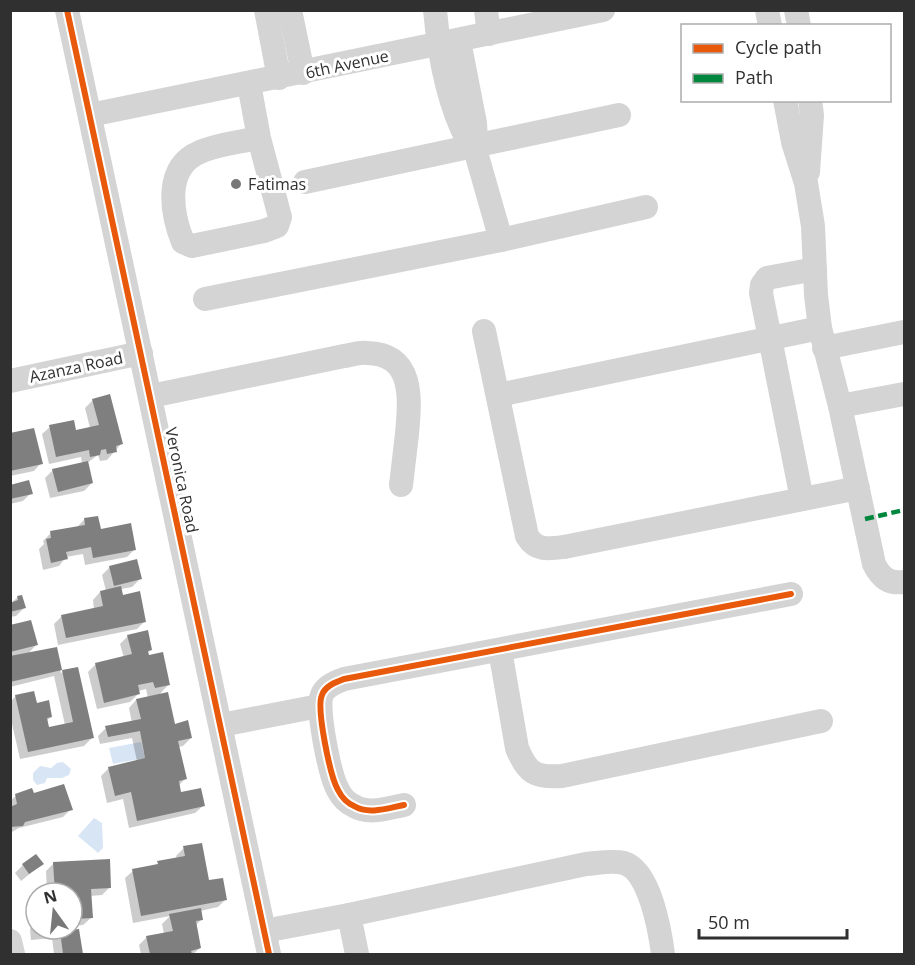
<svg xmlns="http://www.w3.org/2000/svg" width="915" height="965" viewBox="0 0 915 965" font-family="'Open Sans',sans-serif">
	<rect width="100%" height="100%" fill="#fff"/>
	<g fill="#d8e5f4">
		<path d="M141,742L145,758L113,764L109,748Z"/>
		<path d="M63,762L71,769L69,775L62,778H47L45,783L37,785L33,780V773L40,766L51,768L57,763Z"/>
		<path d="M94,818L102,823L103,848L98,853L78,836Z"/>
	</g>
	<g fill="#0003">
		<path d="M93,400L121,444L107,460L100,461L98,455L87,463L92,483L84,491L50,498L45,478L53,470L82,463L81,457L49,464L42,434L50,427L75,432L90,428L85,408Z"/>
		<path d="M10,435L41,463L34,471L10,476Z"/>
		<path d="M10,486L31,493L23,501L10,504Z"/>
		<path d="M84,520L100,531L135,549L127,557L85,565L83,554L66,557L59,566L43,570L39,549L44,544L43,541L51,533L76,528Z"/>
		<path d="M110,567L140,579L132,587L121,589L122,596L145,621L137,629L58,645L54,624L62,616L94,610L93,600L100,592L106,591L102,575Z"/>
		<path d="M18,597L24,608L16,616L10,617V604Z"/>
		<path d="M10,626L36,645L27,655L56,648L61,673L63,672L92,738L84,746L20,759L10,715V702L16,696L36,704L51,717L46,721L48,729L65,725L54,676L10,687Z"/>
		<path d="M128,636L151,650L147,653L169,684L158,696L173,726L191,738L183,746L178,747L185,779L179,785L180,794L203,806L195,813L129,828L123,799L107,803L101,776L109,768L137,761L132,738L100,744L98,736L106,728L132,723L129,708L136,700L148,698L146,689L138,691V694L130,702L97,709L88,672L96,664L124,658L120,644Z"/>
		<path d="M16,796L71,809L63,817L19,828L10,833V801Z"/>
		<path d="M184,848L208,882L226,899L218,907L200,911L202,919L195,926L200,948L193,954H141L139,945L147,937L164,934L162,924L170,916L133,923L125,878L133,871L177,859L176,856Z"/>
		<path d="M54,863L110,887L102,895L90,896L91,918L83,925L72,926V893H47L46,871Z"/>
		<path d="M42,864L21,881L15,873L23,865Z"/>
		<path d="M36,922V929H57L59,933L78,931L81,954H54L52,938L31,940L30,929Z"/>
	</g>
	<g fill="#7f7f7f">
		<path d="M110,394L123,444L116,446L117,452L107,454L106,449L101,450L100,455L90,457L89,450L56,457L49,425L74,420L76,430L99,425L92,399Z"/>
		<path d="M34,428L43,464L10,471V433Z"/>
		<path d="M88,461L93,483L58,492L52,469Z"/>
		<path d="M29,480L33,494L10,499V485Z"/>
		<path d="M98,516L101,529L131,523L136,550L93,558L91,547L66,552L68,559L51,563L46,539L51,538L50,531L85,525L84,518Z"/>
		<path d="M137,559L142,579L114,586L109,566Z"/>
		<path d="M121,586L123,595L140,591L146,622L66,638L61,615L103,606L100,591Z"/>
		<path d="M22,595L26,608L10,612V603L18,600L17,596Z"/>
		<path d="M31,620L38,645L10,652V625Z"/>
		<path d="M148,630L152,650L148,651L149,655L163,652L170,685L155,688L153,682L138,685L140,694L104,703L95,663L132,654L127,635Z"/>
		<path d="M57,647L62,670L10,682V656Z"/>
		<path d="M78,667L94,738L28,752L15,695L34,691L37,703L49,700L52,717L47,718L49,727L73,722L62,670Z"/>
		<path d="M168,692L175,724L188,720L192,738L178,741L187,779L179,781L181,792L201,788L205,806L137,821L131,792L115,796L108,767L145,758L140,731L108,737L105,726L141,719L136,699Z"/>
		<path d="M64,784L73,810L25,822L23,826L10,827V807L17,804L15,794L32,788L34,793Z"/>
		<path d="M202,843L209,880L223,878L227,900L141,916L132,869L158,864L157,861L185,856L183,846Z"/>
		<path d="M36,854L44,864L29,874L22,864Z"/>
		<path d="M110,859L111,888L91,889L93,918L72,919V893H55L53,862Z"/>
		<path d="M201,908L203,920L196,921L201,948L191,951L192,954H150L146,936L173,931L169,914Z"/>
		<path d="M79,929L83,954H63L60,931Z"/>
	</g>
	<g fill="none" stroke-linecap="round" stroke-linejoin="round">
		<g stroke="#d4d4d4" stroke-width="24">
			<path d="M67,10L269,954"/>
			<path d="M266,10L279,78"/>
			<path d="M290,10L303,73"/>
			<path d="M435,10C439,54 447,102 468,141"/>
			<path d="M486,10L489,34"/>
			<path d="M767,10L770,26"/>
			<path d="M796,10L799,26"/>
			<path d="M459,41L475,123L477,156L501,240"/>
			<path d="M249,84L259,138L280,217L277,226L264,231L192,246L183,242C171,212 164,167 200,152C218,144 240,142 259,138"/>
			<path d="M785,100L793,142L806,183L813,226L816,295L820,328L840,406L874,564C881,578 889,584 904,582"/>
			<path d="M90,115L603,10"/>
			<path d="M808,172L812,115L810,100"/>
			<path d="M305,182L619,115"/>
			<path d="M205,299L501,240L646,207"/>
			<path d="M484,331L527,536C536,551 548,549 564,547L858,488"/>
			<path d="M824,348L904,332"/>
			<path d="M10,381L141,353"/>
			<path d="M498,395L820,328"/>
			<path d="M151,396L344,356C351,355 359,352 367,353C415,354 410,400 407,434C405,451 403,468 401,485"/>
			<path d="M840,406L904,394"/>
			<path d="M802,499L761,293L762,285L767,278L815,269"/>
			<path d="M500,650L517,748C527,773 535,778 562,776L821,721"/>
			<path d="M221,725L319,706"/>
			<path d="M404,805C388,808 369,815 354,806C347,803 341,796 338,790C330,776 316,708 322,695C325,686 336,682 344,679L791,594"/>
			<path d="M264,931L349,915"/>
			<path d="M10,941L13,954"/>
			<path d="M357,954L349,915L586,864C599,863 612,860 624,863C650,871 660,931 663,954"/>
		</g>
		<path stroke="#00873e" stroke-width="4.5" stroke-dasharray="9 4.5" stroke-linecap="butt" d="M865,519L904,510"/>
		<defs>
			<g id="cycleway">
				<path d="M67,10L269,954"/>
				<path d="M404,805C388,808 369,815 354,806C347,803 341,796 338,790C330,776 316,708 322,695C325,686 336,682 344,679L791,594"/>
			</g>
		</defs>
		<use href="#cycleway" stroke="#fff" stroke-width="10"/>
		<use href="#cycleway" stroke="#e8590c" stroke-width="6"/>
	</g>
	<circle fill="#787878" stroke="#fff" stroke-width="2" cx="236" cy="184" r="6"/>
	<g text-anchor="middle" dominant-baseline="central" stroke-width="6" stroke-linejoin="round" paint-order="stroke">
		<g font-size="16" fill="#303030" stroke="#fff">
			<text transform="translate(347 64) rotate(-12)">6th Avenue</text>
			<text transform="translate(76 367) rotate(-12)">Azanza Road</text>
			<text transform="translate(182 480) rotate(78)">Veronica Road</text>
		</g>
		<g font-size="16" fill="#303030" stroke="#fff" text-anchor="start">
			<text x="248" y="184">Fatimas</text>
		</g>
	</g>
	<rect width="915" height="965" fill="none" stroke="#303030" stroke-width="24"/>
	<rect x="681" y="24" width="210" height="78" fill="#ffffff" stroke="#acacac" stroke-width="1.5"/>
	<rect x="693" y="44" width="30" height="9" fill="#e8590c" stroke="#acacac" stroke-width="1.5"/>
	<text x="735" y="54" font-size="18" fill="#303030">Cycle path</text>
	<rect x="693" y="74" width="30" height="9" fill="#00873e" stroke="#acacac" stroke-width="1.5"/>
	<text x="735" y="84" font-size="18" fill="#303030">Path</text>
	<g transform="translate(54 911) rotate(345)"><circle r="28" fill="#ffffff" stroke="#acacac" stroke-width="1.5"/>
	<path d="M0-4.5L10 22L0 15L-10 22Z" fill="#787878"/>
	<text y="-9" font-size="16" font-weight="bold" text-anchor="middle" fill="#303030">N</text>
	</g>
	<path d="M699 929v9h148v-9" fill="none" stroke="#303030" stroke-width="3"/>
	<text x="708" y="929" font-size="18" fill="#303030" stroke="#ffffff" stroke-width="4.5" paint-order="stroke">50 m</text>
</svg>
